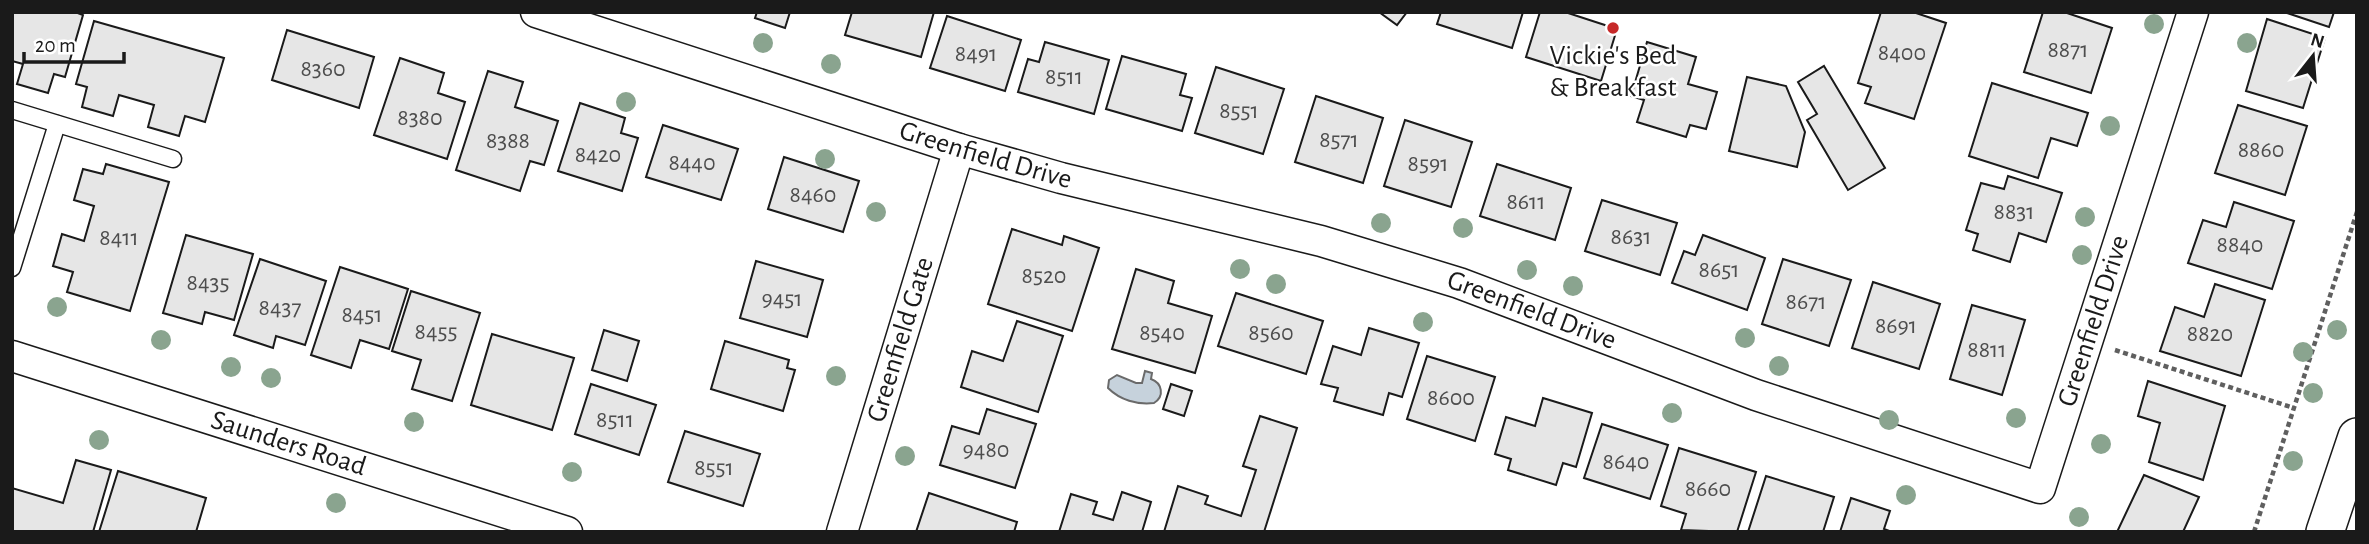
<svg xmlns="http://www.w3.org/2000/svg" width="2369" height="544" viewBox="0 0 2369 544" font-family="'Alegreya Sans',sans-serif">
	<rect width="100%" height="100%" fill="#fff"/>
	<path fill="#c6d2dc" stroke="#6a6a6a" stroke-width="2" d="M1145,371L1152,373L1151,379C1162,383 1165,396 1154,403C1137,405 1120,400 1108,388L1109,380L1117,375L1136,383H1142Z"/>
	<g fill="#e6e6e6" stroke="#1a1a1a" stroke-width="2">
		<path d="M12,12H75L83,15L65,77L54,74L48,93L17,84L23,64L12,61Z"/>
		<path d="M757,12H790L785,28L755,18Z"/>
		<path d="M852,12H934L921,57L845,35Z"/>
		<path d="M1379,12H1407L1397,25Z"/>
		<path d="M1441,12H1523L1512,48L1437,24Z"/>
		<path d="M1540,12H1565L1617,29L1601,81L1526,57Z"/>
		<path d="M1881,12H1913L1946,23L1914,119L1865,103L1871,87L1858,83Z"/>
		<path d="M2043,12H2064L2112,28L2091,93L2024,72Z"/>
		<path d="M2284,12H2334L2329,27Z"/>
		<path d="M947,16L1021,40L1005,91L930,68Z"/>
		<path d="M2267,19L2325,38L2303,108L2246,91Z"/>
		<path d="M94,21L224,58L205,122L185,116L179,136L148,127L154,105L119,95L113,116L82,107L87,87L76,84Z"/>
		<path d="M287,30L374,57L359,108L272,80Z"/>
		<path d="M1045,42L1109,60L1094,114L1018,92L1028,59L1039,62Z"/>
		<path d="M1647,42L1696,57L1688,84L1717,92L1706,129L1690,125L1686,137L1637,122L1644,100L1631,96Z"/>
		<path d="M1122,56L1186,74L1180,95L1192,98L1182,131L1106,109Z"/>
		<path d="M400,58L444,73L438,93L465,102L447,159L374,135Z"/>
		<path d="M1824,66L1885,168L1848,190L1807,120L1817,114L1798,82Z"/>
		<path d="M1216,67L1284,89L1263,154L1195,133Z"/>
		<path d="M488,71L523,82L515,107L558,121L544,165L530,161L520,191L456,170Z"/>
		<path d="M1747,77L1786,86L1805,132L1797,167L1729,151Z"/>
		<path d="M1992,83L2088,113L2077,146L2051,138L2038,178L1969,156Z"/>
		<path d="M1316,96L1383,118L1363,183L1295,162Z"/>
		<path d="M580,103L625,118L621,133L638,138L622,191L558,171Z"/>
		<path d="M2238,105L2307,126L2285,195L2215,173Z"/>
		<path d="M1405,120L1472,142L1451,207L1384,186Z"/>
		<path d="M663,125L738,149L721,200L646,177Z"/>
		<path d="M784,157L859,181L843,232L768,209Z"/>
		<path d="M106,164L169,182L130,311L67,292L73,272L53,266L62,234L84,241L94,206L74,200L83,169L103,174Z"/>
		<path d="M1497,164L1571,188L1555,240L1480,216Z"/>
		<path d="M2008,176L2062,193L2046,242L2019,233L2010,262L1973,250L1978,234L1966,230L1981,183L2004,189Z"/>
		<path d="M1602,200L1677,223L1660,275L1585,251Z"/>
		<path d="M2234,202L2294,221L2272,289L2188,263L2203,220L2226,227Z"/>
		<path d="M1012,229L1062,245L1064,236L1099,248L1072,331L988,304Z"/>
		<path d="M186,235L253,254L234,320L205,312L202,324L163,313Z"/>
		<path d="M1703,235L1765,258L1747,310L1672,283L1684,251L1695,255Z"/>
		<path d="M260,259L326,281L305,345L276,336L273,348L234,335Z"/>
		<path d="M1783,259L1851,280L1829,346L1762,324Z"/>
		<path d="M756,261L823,280L807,337L740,318Z"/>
		<path d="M340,267L408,289L389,349L360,340L351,368L311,355Z"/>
		<path d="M1136,269L1174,281L1168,303L1212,316L1195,373L1112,349Z"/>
		<path d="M1873,282L1940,304L1919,369L1852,348Z"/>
		<path d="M2215,284L2265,300L2241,376L2160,351L2175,307L2204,317Z"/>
		<path d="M411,291L480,313L452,401L412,389L421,360L392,351Z"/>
		<path d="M1236,293L1323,321L1306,374L1218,346Z"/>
		<path d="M1972,305L2025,320L2002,395L1950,379Z"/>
		<path d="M1017,321L1063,336L1038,412L961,387L972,351L1003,361Z"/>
		<path d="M1369,328L1419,343L1402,397L1389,393L1383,415L1334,401L1338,388L1321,384L1333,346L1361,355Z"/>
		<path d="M604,330L639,341L627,381L592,370Z"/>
		<path d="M492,334L574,358L552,430L471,405Z"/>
		<path d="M725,341L789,360L787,368L795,370L783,411L711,389Z"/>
		<path d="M1427,356L1495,377L1475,441L1407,419Z"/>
		<path d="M2148,381L2225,406L2203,480L2149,462L2160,423L2138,416Z"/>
		<path d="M591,384L656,405L639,455L575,434Z"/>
		<path d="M1171,384L1192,391L1184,416L1163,409Z"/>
		<path d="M1543,398L1592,413L1576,467L1563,463L1556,485L1508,470L1511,459L1495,454L1506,417L1535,426Z"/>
		<path d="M987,409L1036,424L1015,488L940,465L952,426L979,434Z"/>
		<path d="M1260,416L1297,428L1264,532H1164L1178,486L1208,496L1205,504L1241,516L1256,470L1243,466Z"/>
		<path d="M1602,424L1668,445L1650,499L1584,478Z"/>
		<path d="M685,431L760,454L743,506L668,482Z"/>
		<path d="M1679,448L1756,472L1737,532L1681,530L1686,514L1661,506Z"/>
		<path d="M76,460L111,470L93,532H12V488L63,503Z"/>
		<path d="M118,471L206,498L196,532H99Z"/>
		<path d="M2144,475L2199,497L2183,532H2117Z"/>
		<path d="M1766,476L1834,497L1823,532H1748Z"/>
		<path d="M1122,492L1151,502L1142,532H1059L1071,494L1097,502L1093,514L1113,520Z"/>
		<path d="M929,493L1017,522L1014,532H916Z"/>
		<path d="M1851,498L1890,511L1884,529L1892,532H1840Z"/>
	</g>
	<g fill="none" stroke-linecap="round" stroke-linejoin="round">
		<defs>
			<g id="service">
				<path d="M12,110L173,159"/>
				<path d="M12,268L57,124"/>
			</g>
			<g id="minor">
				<path id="s1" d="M536,12L959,149L1061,178L1321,241L1459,283L1756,395L2040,488L2193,12"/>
				<path id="s2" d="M12,356L567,532"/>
				<path id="s3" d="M842,532L959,149"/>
			</g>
			<path id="tertiary" d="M2325,532L2357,437"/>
		</defs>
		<use href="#service" stroke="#1a1a1a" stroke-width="19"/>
		<use href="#minor" stroke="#1a1a1a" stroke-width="33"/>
		<use href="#tertiary" stroke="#1a1a1a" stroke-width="40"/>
		<g stroke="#5f5f5f" stroke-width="4.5" stroke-dasharray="5 3.5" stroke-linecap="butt">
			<path d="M2115,350L2294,408"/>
			<path d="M2254,532L2357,212"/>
		</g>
		<use href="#service" stroke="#fff" stroke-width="16"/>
		<use href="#minor" stroke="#fff" stroke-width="30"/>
		<use href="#tertiary" stroke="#fff" stroke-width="37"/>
	</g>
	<g fill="#8aa48f">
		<circle cx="2154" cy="24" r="10"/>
		<circle cx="763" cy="43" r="10"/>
		<circle cx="2247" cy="43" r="10"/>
		<circle cx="831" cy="64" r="10"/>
		<circle cx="626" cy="102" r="10"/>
		<circle cx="2110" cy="126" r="10"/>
		<circle cx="825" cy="159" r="10"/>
		<circle cx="876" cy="212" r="10"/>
		<circle cx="2085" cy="217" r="10"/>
		<circle cx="1381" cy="223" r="10"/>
		<circle cx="1463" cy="228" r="10"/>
		<circle cx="2082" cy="255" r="10"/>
		<circle cx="1240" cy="269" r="10"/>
		<circle cx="1527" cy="270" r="10"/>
		<circle cx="1276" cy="284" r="10"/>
		<circle cx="1573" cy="286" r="10"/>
		<circle cx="57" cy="307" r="10"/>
		<circle cx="1423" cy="322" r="10"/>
		<circle cx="2337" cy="330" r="10"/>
		<circle cx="1745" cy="338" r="10"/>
		<circle cx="161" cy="340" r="10"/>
		<circle cx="2303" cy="352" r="10"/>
		<circle cx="1779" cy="366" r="10"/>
		<circle cx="231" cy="367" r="10"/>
		<circle cx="836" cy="376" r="10"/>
		<circle cx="271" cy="378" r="10"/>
		<circle cx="2313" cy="393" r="10"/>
		<circle cx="1672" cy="413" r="10"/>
		<circle cx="2016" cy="418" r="10"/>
		<circle cx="1889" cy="420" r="10"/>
		<circle cx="414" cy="422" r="10"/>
		<circle cx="99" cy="440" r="10"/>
		<circle cx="2101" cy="444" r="10"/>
		<circle cx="905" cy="456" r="10"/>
		<circle cx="2293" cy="461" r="10"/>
		<circle cx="572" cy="472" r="10"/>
		<circle cx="1906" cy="495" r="10"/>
		<circle cx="336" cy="503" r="10"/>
		<circle cx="2079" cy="517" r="10"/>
	</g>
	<circle fill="#c62828" stroke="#fff" stroke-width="2.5" cx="1613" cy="28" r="7"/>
	<g text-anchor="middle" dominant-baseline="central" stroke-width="5" stroke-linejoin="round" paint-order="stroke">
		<g font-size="24" fill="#4d4d4d">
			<text x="2068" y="50">8871</text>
			<text x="1902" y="53">8400</text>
			<text x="976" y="54">8491</text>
			<text x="323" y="69">8360</text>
			<text x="1064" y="77">8511</text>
			<text x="1239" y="111">8551</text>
			<text x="420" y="118">8380</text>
			<text x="1339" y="140">8571</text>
			<text x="508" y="141">8388</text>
			<text x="2261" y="150">8860</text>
			<text x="598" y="155">8420</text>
			<text x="692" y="163">8440</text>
			<text x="1428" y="164">8591</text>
			<text x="813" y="195">8460</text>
			<text x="1526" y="202">8611</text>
			<text x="2014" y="212">8831</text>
			<text x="1631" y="237">8631</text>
			<text x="119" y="238">8411</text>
			<text x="2240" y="245">8840</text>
			<text x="1719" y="270">8651</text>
			<text x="1044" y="276">8520</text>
			<text x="208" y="283">8435</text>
			<text x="782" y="299">9451</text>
			<text x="1806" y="302">8671</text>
			<text x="280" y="308">8437</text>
			<text x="362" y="315">8451</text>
			<text x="1896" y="326">8691</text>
			<text x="436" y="332">8455</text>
			<text x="1162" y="333">8540</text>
			<text x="1271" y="333">8560</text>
			<text x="2210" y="334">8820</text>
			<text x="1987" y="350">8811</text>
			<text x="1451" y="398">8600</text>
			<text x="615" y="420">8511</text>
			<text x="986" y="450">9480</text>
			<text x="1626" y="462">8640</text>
			<text x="714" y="468">8551</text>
			<text x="1708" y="489">8660</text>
		</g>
		<g font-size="28" fill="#1a1a1a" stroke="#fff">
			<text x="1613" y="56">Vickie's Bed<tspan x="1613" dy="32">&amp; Breakfast</tspan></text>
		</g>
		<g font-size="28" fill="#1a1a1a" stroke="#fff">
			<text stroke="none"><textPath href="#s1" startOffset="472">Greenfield Drive</textPath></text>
			<text stroke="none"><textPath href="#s1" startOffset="1040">Greenfield Drive</textPath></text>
			<text stroke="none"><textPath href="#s1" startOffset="1754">Greenfield Drive</textPath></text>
			<text stroke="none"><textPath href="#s3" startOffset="201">Greenfield Gate</textPath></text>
			<text stroke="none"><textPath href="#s2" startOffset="290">Saunders Road</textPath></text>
		</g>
	</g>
	<rect width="2369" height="544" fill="none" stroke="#1a1a1a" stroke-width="28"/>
	<g transform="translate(2313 56) rotate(17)" stroke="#ffffff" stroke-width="5" paint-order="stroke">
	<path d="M0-5L12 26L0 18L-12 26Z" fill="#1a1a1a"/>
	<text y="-10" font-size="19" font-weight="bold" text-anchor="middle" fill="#1a1a1a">N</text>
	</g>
	<path d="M24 52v10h100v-10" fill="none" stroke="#1a1a1a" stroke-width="3.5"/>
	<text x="35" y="52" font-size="21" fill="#1a1a1a" stroke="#ffffff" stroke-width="5" paint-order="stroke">20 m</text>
</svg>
